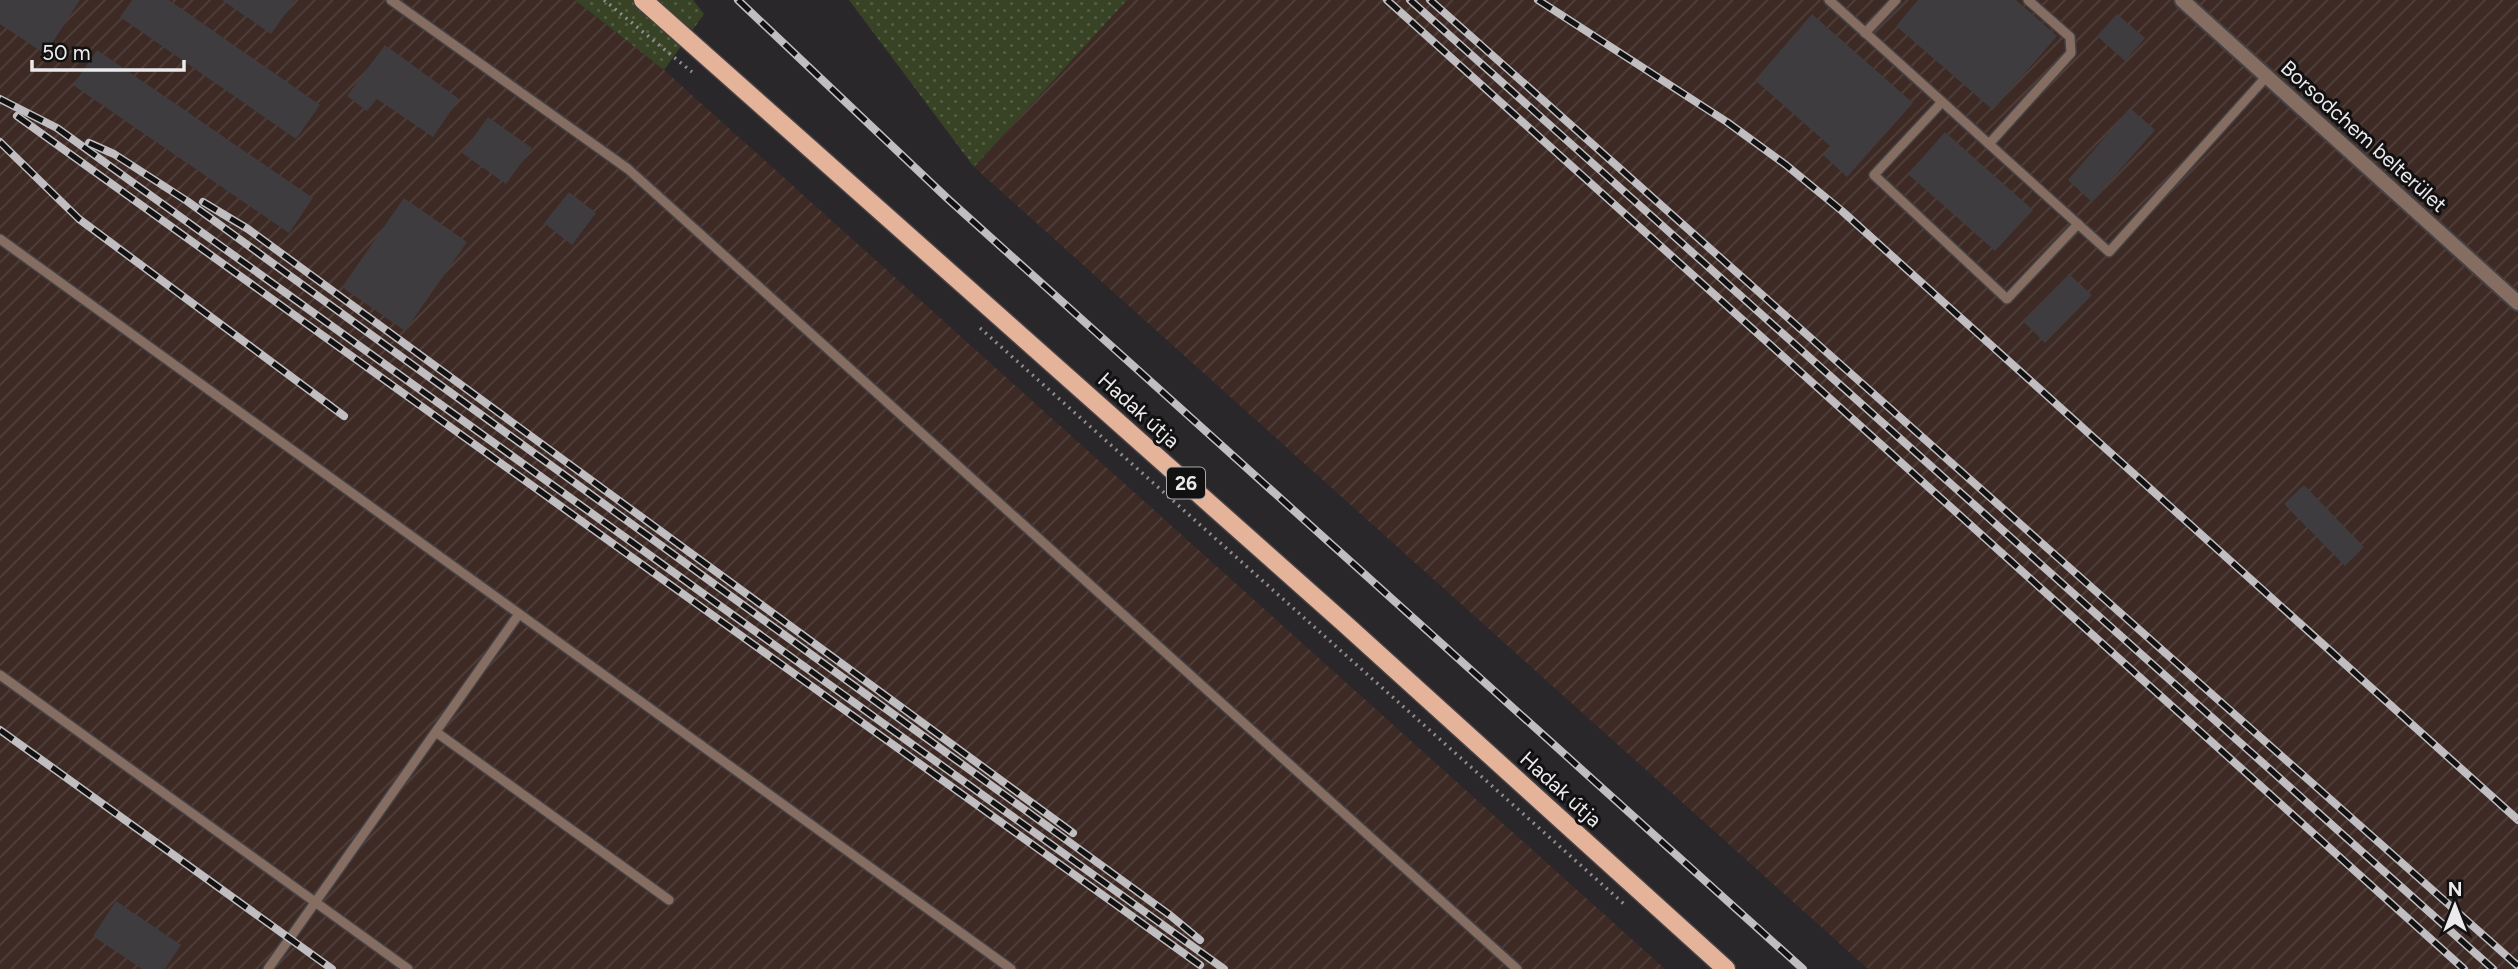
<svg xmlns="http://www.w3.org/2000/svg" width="2518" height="969" viewBox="0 0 2518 969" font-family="Figtree,sans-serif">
	<defs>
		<pattern id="industrial-furrows" width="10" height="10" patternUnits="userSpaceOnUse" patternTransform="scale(1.75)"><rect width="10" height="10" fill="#3d2a25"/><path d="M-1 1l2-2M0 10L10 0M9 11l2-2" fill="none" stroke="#503f3a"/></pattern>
		<pattern id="grass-dots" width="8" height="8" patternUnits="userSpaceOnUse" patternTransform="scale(1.75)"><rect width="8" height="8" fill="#384325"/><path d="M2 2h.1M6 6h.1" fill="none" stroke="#555e45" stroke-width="1.8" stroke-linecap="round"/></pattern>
	</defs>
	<rect width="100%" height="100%" fill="#2a272b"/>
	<g fill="url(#industrial-furrows)">
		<path d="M0,0H575L664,70L1665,969H0Z"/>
		<path d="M1127,0H2518V969H1868L974,167Z"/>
	</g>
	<g fill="url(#grass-dots)">
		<path d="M575,0H693L704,14L664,70Z"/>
		<path d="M849,0H1127L974,167Z"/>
	</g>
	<g fill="#3f3c40">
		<path d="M0,0H80L45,54L0,24Z"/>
		<path d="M132,0H169L320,105L296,139L120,17Z"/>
		<path d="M222,0H295L271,34Z"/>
		<path d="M1918,0H2016L2057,36L1993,110L1896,26Z"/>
		<path d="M1812,14L1913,103L1847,177L1823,155L1831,147L1755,80Z"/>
		<path d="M2117,14L2145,38L2125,61L2097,36Z"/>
		<path d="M385,45L459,99L433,137L377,99L367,111L347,96Z"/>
		<path d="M97,50L313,198L289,233L73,85Z"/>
		<path d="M2130,108L2155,130L2092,202L2068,180Z"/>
		<path d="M488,117L532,148L506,184L462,153Z"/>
		<path d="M1945,132L2033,210L1995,251L1908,174Z"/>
		<path d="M569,192L596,213L572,245L544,223Z"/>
		<path d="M404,198L467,242L405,331L342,287Z"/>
		<path d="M2069,274L2092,295L2045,343L2023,321Z"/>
		<path d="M2304,485L2364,547L2345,566L2284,504Z"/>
		<path d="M116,901L181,945L165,969H142L93,936Z"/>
	</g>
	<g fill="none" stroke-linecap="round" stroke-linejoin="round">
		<defs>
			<g id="lane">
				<path d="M391,0L628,169L1517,969"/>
				<path d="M1829,0L2109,252L2267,76"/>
				<path d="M1865,33L1896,0"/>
				<path d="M1942,102L1874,175L2007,299L2078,224"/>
				<path d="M1989,144L2071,53L2070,37L2028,0"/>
				<path d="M0,239L1011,969"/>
				<path d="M0,675L408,969"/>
				<path d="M436,732L669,900"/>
				<path d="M268,969L519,614"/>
			</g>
			<path id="street" d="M2182,0L2518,303"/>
			<path id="primary" d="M643,0L1344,623L1726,969"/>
		</defs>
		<use href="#lane" stroke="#454246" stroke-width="12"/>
		<use href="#street" stroke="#454246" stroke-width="18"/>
		<use href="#primary" stroke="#454246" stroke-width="21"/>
		<g stroke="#908d90" stroke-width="3.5" stroke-dasharray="2 5" stroke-linecap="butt">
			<path d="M604,0L692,72"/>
			<path d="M980,328L1624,904"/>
		</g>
		<use href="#lane" stroke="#856e61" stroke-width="9"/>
		<use href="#street" stroke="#856e61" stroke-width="14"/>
		<use href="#primary" stroke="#e4b39a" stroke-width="18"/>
		<defs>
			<g id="rail">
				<path d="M738,0L948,199L1803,969"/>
				<path d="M1387,0L2464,969"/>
				<path d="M1410,0L2493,969"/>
				<path d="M1430,0L2518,966"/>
				<path d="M1538,0L1727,122L1786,165L1842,211L2518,820"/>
				<path d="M0,99L57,128L1224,969"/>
				<path d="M17,116L1200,965"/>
				<path d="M0,142L79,219L344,416"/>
				<path d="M89,143L114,154L187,201L1171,916L1200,940"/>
				<path d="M203,202L248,229L1073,833"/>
				<path d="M0,730L332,969"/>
			</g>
		</defs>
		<use href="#rail" stroke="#c0bec0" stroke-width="8"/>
		<use href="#rail" stroke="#121112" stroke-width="5" stroke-dasharray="16" stroke-linecap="butt"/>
	</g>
	<g text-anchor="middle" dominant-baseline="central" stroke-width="6" stroke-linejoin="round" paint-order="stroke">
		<rect fill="#121112" stroke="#aba9ab" stroke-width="2" x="1167" y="467.5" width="38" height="31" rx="5"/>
		<g font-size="19" font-weight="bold" fill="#eceaec">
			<text x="1186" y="483">26</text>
		</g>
		<g font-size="21" fill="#eceaec" stroke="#121112">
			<text transform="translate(2364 136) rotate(42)">Borsodchem belterület</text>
			<text transform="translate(1139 410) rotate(42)">Hadak útja</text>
			<text transform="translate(1561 789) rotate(42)">Hadak útja</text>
		</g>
	</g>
	<g transform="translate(2455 906)" stroke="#121112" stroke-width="5" paint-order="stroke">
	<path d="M0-5L12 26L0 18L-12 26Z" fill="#eceaec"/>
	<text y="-10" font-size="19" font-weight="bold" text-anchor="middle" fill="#eceaec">N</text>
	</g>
	<path d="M32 60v10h152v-10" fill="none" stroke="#eceaec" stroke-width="3.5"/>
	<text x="42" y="60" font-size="21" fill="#eceaec" stroke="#121112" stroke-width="5" paint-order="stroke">50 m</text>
</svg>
